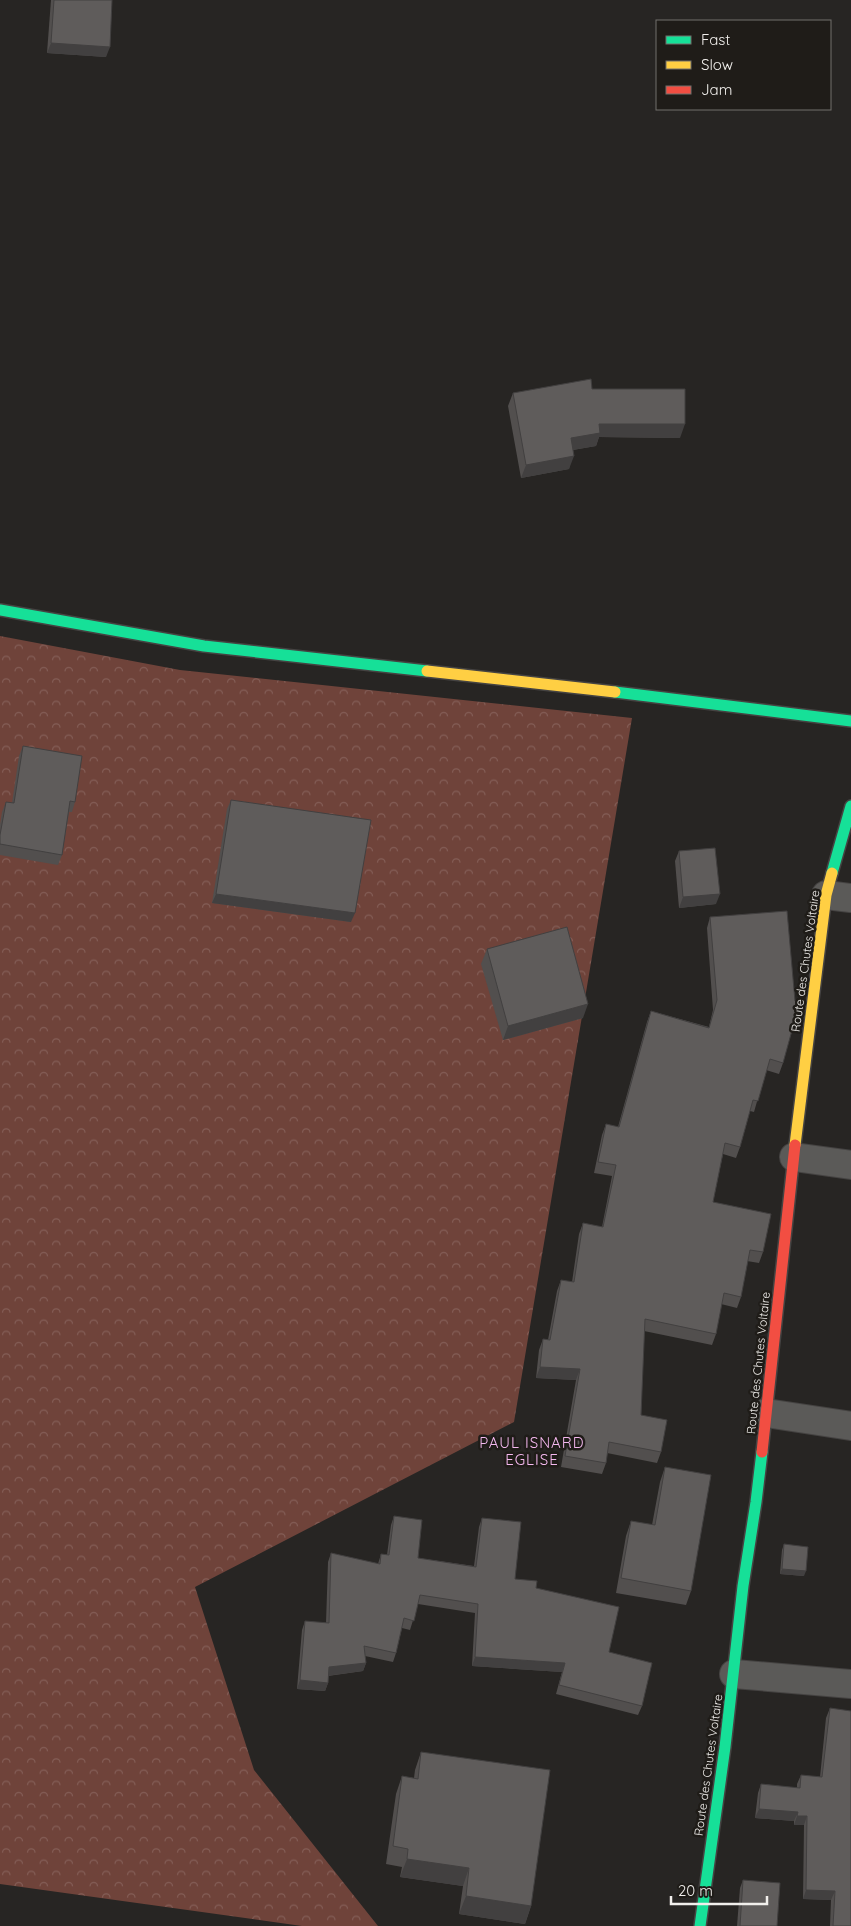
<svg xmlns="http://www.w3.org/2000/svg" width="851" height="1926" viewBox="0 0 851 1926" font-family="Quicksand,sans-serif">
	<defs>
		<pattern id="forest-crowns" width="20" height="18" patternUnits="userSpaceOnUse" patternTransform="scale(1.25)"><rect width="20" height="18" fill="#6f433a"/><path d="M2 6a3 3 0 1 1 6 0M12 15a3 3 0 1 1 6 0" fill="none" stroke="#845e57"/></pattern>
	</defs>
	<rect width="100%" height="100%" fill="#272523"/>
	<path fill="url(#forest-crowns)" d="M0,636L180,670L632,718L514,1422L195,1587L254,1770L378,1926H302L0,1884Z"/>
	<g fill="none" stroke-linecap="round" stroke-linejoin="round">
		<defs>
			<g id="street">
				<path d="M826,895L851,898"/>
				<path d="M794,1157L851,1165"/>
				<path d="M766,1413L851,1426"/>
				<path d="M734,1674L851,1684"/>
			</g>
			<g id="fast">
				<path d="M0,610L204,646L427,671"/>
				<path d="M615,692L851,721"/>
				<path d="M832,873L851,806"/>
				<path d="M700,1926L725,1747L743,1586L756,1502L762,1452"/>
			</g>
			<g id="slow">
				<path d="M427,671L615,692"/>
				<path d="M795,1145L826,895L832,873"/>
			</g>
			<path id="jam" d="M762,1452L795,1145"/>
		</defs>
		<use href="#street" stroke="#454342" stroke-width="30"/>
		<use href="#fast" stroke="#454342" stroke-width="14"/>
		<use href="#slow" stroke="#454342" stroke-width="14"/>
		<use href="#jam" stroke="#454342" stroke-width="14"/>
		<use href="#street" stroke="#5b5a58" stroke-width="28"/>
		<use href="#fast" stroke="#16e098" stroke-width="11"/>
		<use href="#slow" stroke="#ffcf43" stroke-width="11"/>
		<use href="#jam" stroke="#f24e42" stroke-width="11"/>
	</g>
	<g fill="#524f4e">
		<path d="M51,0H112L106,57L47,53Z"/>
		<path d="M592,389L680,438L599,437L596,446L573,450L569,469L521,478L508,406L513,393Z"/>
		<path d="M23,746L75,802L72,812H69L62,855L58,865L0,855V824L2,812L6,802L12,803L19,756Z"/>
		<path d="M231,800L351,922L212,903L227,809Z"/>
		<path d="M679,851L716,904L679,908L675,861Z"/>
		<path d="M710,917L783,1063L779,1074L766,1070L754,1112L750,1111L740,1147L736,1158L723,1154L713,1202L763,1252L759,1263L747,1261L741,1297L737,1308L721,1304L716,1334L712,1345L644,1331L641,1415L661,1452L657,1463L607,1453L606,1463L602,1474L561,1467L576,1380L536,1378L539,1350L543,1339L548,1340L557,1291L561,1280L572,1282L579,1234L583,1223L602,1227L612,1176L594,1173L602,1135L606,1124L618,1127L647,1022L651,1011L709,1027L713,1010L707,928Z"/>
		<path d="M487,949L583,1018L503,1040L481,964Z"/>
		<path d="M665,1467L691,1591L686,1605L616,1593L626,1536L631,1521L652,1525L660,1482Z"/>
		<path d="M394,1516L418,1558L474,1566L479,1527L482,1518L515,1579L536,1588L609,1652L642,1706L638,1715L556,1694L562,1672L472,1666L475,1613L418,1604L410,1630L402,1628L396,1653L393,1662L365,1656L366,1663L363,1671L328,1676V1683L325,1691L297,1689L302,1630L305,1621L326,1623L328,1562L331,1553L378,1564L381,1554L387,1555L391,1525Z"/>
		<path d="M784,1544L804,1576L780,1574L782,1550Z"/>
		<path d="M830,1708L851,1926H830L831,1900L803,1899L804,1825H794V1821L755,1818L758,1793L761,1784L797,1788V1784L801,1775L820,1777L826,1718Z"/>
		<path d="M421,1752L531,1906L525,1924L459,1914L463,1886L400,1877L402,1867L386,1864L396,1794L402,1776L414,1778L415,1770Z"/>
		<path d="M743,1880L777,1926H737L740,1888Z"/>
	</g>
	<g fill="#424040">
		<path d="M51,43L110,47L106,57L47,53Z"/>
		<path d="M599,424H685L680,438L599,437L596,446L566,451L571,438Z"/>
		<path d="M574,456L569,469L521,478L526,465Z"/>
		<path d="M216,894L355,913L351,922L212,903Z"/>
		<path d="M720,894L716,904L679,908L683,897Z"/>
		<path d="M588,1004L583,1018L503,1040L508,1026Z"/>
		<path d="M540,1367L580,1369L576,1380L536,1378Z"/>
		<path d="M782,1569L806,1571L804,1576L780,1574Z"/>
		<path d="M475,1657L565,1663L562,1672L472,1666Z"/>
		<path d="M366,1663L363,1671L326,1676L329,1667Z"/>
		<path d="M300,1680L328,1683L325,1691L297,1689Z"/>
		<path d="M759,1809L798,1812L794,1821L755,1818Z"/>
		<path d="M797,1816H807L804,1825H794Z"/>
		<path d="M407,1859L469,1868L463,1886L400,1877Z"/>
		<path d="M806,1890L835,1891L831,1900L803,1899Z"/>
		<path d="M466,1896L531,1906L525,1924L459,1914Z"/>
	</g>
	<g fill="#5f5c5b" stroke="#424040">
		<path d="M54,0H112L110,47L51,43Z"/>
		<path d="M591,379L592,389H685V424H599L600,433L571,438L574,456L526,465L513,393Z"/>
		<path d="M23,746L82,756L75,802L70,801L62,855L0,844V835L6,802L14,803Z"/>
		<path d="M231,800L371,820L355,913L216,894Z"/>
		<path d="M715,848L720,894L683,897L679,851Z"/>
		<path d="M787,911L795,1001L800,1002L799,1005L783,1063L770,1059L758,1101L753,1100L740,1147L725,1143L713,1202L771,1214L763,1252L750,1250L741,1297L724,1293L716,1334L645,1319L641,1415L667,1420L661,1452L609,1442L606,1463L565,1456L580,1369L540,1367L543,1339L550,1340L561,1280L574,1282L583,1223L603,1227L616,1165L598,1162L606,1124L619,1127L651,1011L709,1028L717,1000L710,917Z"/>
		<path d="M567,927L588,1004L508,1026L487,949Z"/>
		<path d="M665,1467L711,1475L691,1591L621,1578L631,1521L655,1525Z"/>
		<path d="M394,1516L422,1520L418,1558L476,1567L482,1518L521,1522L515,1579L537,1581L536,1588L619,1607L609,1652L652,1663L642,1706L559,1685L565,1663L475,1657L478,1604L420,1595L414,1621L404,1618L396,1653L364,1646L366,1663L329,1667L328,1683L300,1680L305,1621L329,1623L331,1553L380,1564L381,1554L389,1555Z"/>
		<path d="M784,1544L808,1547L806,1571L782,1569Z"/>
		<path d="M830,1708L851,1711V1926H833L835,1891L806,1890L807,1816H797L798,1812L759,1809L761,1784L800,1788L801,1775L822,1777Z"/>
		<path d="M421,1752L550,1770L531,1906L466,1896L469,1868L407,1859L408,1849L393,1846L402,1776L418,1779Z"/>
		<path d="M743,1880L780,1883L777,1926H740Z"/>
	</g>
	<g text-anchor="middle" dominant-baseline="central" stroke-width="5" stroke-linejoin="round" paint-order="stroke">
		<g font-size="12" fill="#f1efec" stroke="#1f1c18">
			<text transform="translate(805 961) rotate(-82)">Route des Chutes Voltaire</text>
			<text transform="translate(758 1363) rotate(-84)">Route des Chutes Voltaire</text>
			<text transform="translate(708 1765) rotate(-82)">Route des Chutes Voltaire</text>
		</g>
		<g font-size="15" letter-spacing="1" fill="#f4b8ef" stroke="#1f1c18">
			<text x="532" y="1442">PAUL ISNARD<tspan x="532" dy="17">EGLISE</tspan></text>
		</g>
	</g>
	<rect x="656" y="20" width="175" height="90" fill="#1f1c18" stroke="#73706d"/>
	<rect x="666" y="36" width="25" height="8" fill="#16e098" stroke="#73706d"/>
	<text x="701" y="45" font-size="15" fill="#f1efec">Fast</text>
	<rect x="666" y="61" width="25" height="8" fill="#ffcf43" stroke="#73706d"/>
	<text x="701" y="70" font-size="15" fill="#f1efec">Slow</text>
	<rect x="666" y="86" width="25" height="8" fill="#f24e42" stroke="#73706d"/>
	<text x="701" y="95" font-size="15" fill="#f1efec">Jam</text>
	<path d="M671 1896v8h96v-8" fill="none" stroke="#f1efec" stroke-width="2.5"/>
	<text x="678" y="1896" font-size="15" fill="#f1efec" stroke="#1f1c18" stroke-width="4" paint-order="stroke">20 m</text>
</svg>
